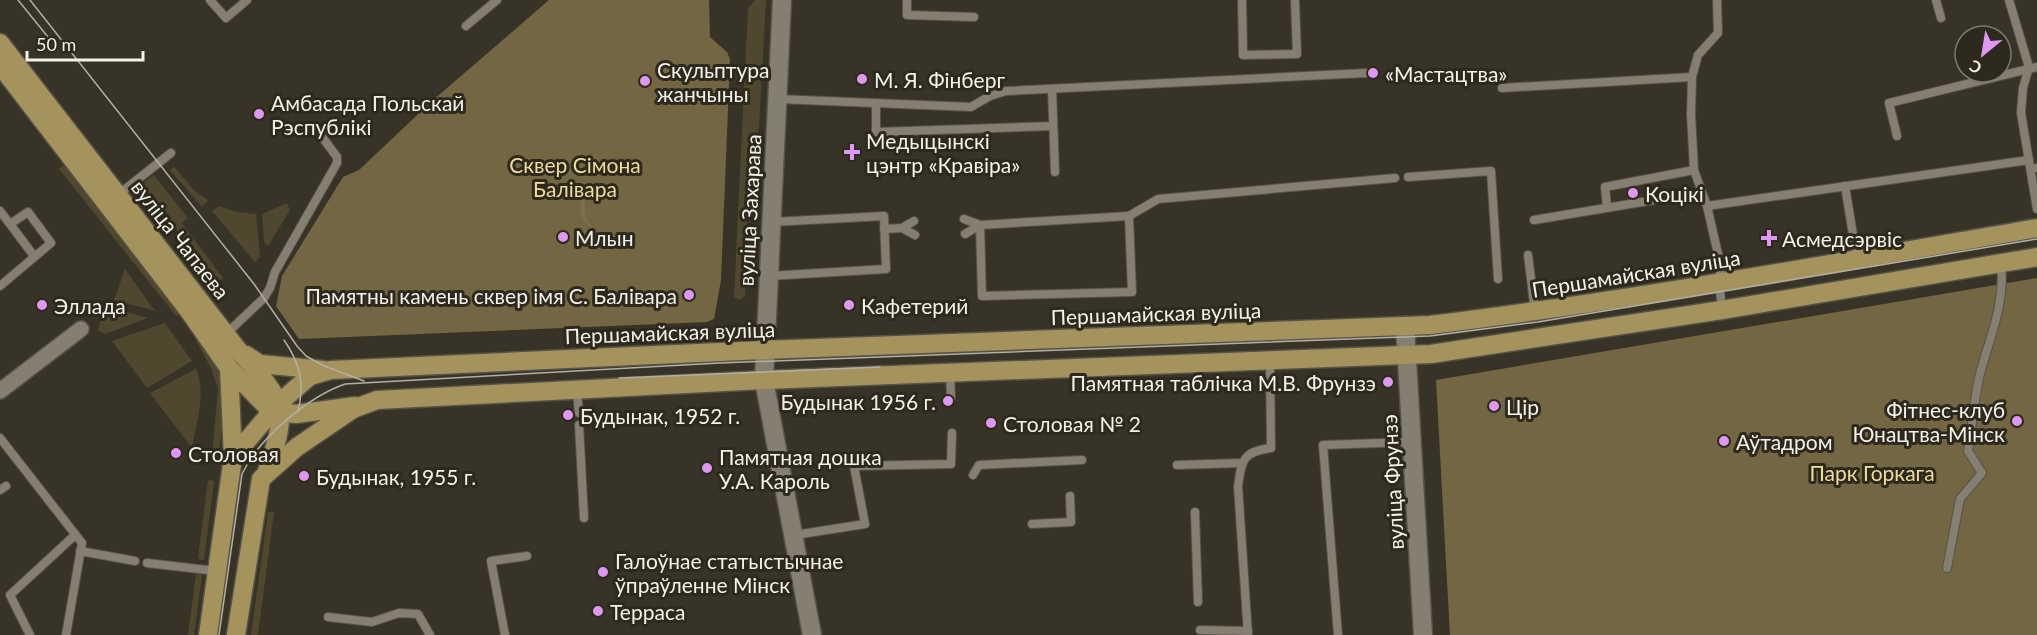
<svg xmlns="http://www.w3.org/2000/svg" width="2037" height="635" viewBox="0 0 2037 635" font-family="Lato,sans-serif">
	<rect width="100%" height="100%" fill="#373326"/>
	<g fill="#50482e">
		<path d="M755,0H766L759,127L748,190L745,296L740,300L734,297L748,8Z"/>
		<path d="M66,164L181,312L176,316L59,169Z"/>
		<path d="M174,167L195,191L208,200L202,207L170,170Z"/>
		<path d="M154,175L188,218L182,223L223,278L218,282L170,221L161,228L132,191Z"/>
		<path d="M287,203L290,210L268,246L264,242L262,214Z"/>
		<path d="M219,206L237,212L256,214L260,257L255,262L212,211Z"/>
		<path d="M125,269L155,311L114,300Z"/>
		<path d="M105,306L148,318L105,334L98,330Z"/>
		<path d="M165,323L192,361L147,388L112,341Z"/>
		<path d="M197,333L223,378L225,402L218,460L212,456L218,389L211,368L195,339Z"/>
		<path d="M196,369C207,393 196,423 192,448L150,393Z"/>
		<path d="M208,480L214,481L204,560L198,559Z"/>
		<path d="M268,512H274L258,635H251Z"/>
		<path d="M196,574L202,575L194,635H188Z"/>
	</g>
	<g fill="#736743">
		<path d="M549,0H709L710,37L727,52L730,59L721,280L714,319L707,322L299,339L276,306L282,276L343,177L359,170L432,101Z"/>
		<path d="M2037,278V635H1450L1436,380Z"/>
	</g>
	<path fill="#7c714c" d="M577,186L582,190L580,195L585,203V217L599,237L594,245L588,243L586,239L591,229L581,216V201L573,193V189Z"/>
	<g fill="none" stroke-linecap="round" stroke-linejoin="round">
		<defs>
			<g id="lane">
				<path d="M210,0L226,18L247,0"/>
				<path d="M907,0V15L974,17"/>
				<path d="M1242,0L1243,55L1297,54L1295,0"/>
				<path d="M1717,0L1718,33L1698,55L1692,77L1691,114L1694,170L1707,206L1721,267L1719,283L1722,309"/>
				<path d="M1936,0L1941,18"/>
				<path d="M2009,0L2029,67L2023,88L2021,113L2037,209"/>
				<path d="M466,26L497,0"/>
				<path d="M1502,88L1692,77"/>
				<path d="M1052,90L1055,172"/>
				<path d="M778,99L971,107L990,96L1006,91L1366,73"/>
				<path d="M876,104V132L1053,126"/>
				<path d="M1897,136L1889,103L2037,67"/>
				<path d="M2036,168H2037"/>
				<path d="M1408,177L1491,171L1498,279"/>
				<path d="M1845,186L1857,259"/>
				<path d="M119,194L171,153"/>
				<path d="M1707,206L2029,160"/>
				<path d="M1607,207L1605,187L1694,170"/>
				<path d="M0,211L10,224"/>
				<path d="M1129,216L1132,292L982,296L980,225Z"/>
				<path d="M1129,216L1158,199L1395,178"/>
				<path d="M964,219L980,225L965,234"/>
				<path d="M1534,220L1690,194"/>
				<path d="M914,221L902,228L915,235"/>
				<path d="M884,229L902,228"/>
				<path d="M1528,255L1535,311"/>
				<path d="M769,276L886,269L884,216L772,222"/>
				<path d="M0,286L51,243L28,212L10,224L34,256"/>
				<path d="M226,334L264,298L270,288L275,272L337,163V157L317,130"/>
				<path d="M950,373L951,398"/>
				<path d="M577,391L579,413"/>
				<path d="M579,425L584,518"/>
				<path d="M0,438L82,543L66,635"/>
				<path d="M1177,465L1241,463"/>
				<path d="M973,475L979,465L1082,460"/>
				<path d="M0,490L6,486"/>
				<path d="M1195,512L1198,602"/>
				<path d="M1032,524L1071,522L1070,496"/>
				<path d="M795,535L865,524L854,466L951,464L952,433"/>
				<path d="M80,551L135,561"/>
				<path d="M147,563L216,571"/>
				<path d="M1947,568L1960,499L1982,473L1968,451C1973,422 1974,391 1983,363C1993,330 2005,299 2001,263"/>
				<path d="M328,617L372,622L399,613L418,614L430,635"/>
				<path d="M1200,630L1248,631"/>
				<path d="M30,635L10,595L75,535"/>
				<path d="M505,635L491,561L527,556"/>
				<path d="M1248,635L1238,486C1242,459 1243,452 1271,448L1270,361"/>
				<path d="M1338,635L1323,445L1410,442"/>
			</g>
			<path id="street" d="M0,391L81,329"/>
			<g id="secondary">
				<path d="M782,0L764,380L812,635"/>
				<path d="M1405,326L1423,635"/>
			</g>
			<g id="primary">
				<path d="M0,43L238,350C282,400 291,404 267,471"/>
				<path d="M0,65L189,311L229,368L271,411"/>
				<path d="M246,355L260,364L324,370"/>
				<path d="M229,368L233,457"/>
				<path d="M271,411L296,414L355,406"/>
				<path d="M208,635L233,457L279,403L310,376L331,370L763,350L1430,325C1633,300 1835,263 2037,228"/>
				<path d="M236,635L261,479L297,447L353,409L377,400L764,380L1431,354L1722,310L2037,257"/>
			</g>
		</defs>
		<use href="#lane" stroke="#555347" stroke-width="10"/>
		<use href="#street" stroke="#555347" stroke-width="18"/>
		<use href="#secondary" stroke="#555347" stroke-width="21"/>
		<use href="#primary" stroke="#555347" stroke-width="21"/>
		<use href="#lane" stroke="#847f70" stroke-width="8"/>
		<use href="#street" stroke="#847f70" stroke-width="15"/>
		<use href="#secondary" stroke="#847f70" stroke-width="18"/>
		<use href="#primary" stroke="#a4935c" stroke-width="18"/>
		<g stroke="#b2b0a5" stroke-width="1.5">
			<path d="M18,0L48,37"/>
			<path d="M30,0L254,284L297,346L306,356L322,365L364,381"/>
			<path d="M284,340C300,363 305,384 298,411"/>
			<path d="M619,378L880,367"/>
			<path d="M219,635L242,474C259,438 308,397 345,384L720,363L1430,336L1538,322L2037,239"/>
		</g>
	</g>
	<g fill="#de98f2" stroke="#2d291c" stroke-width="2">
		<circle cx="1373" cy="73" r="6"/>
		<circle cx="862" cy="79" r="6"/>
		<circle cx="645" cy="81" r="6"/>
		<circle cx="259" cy="114" r="6"/>
		<path d="M849 143h6v6h6v6h-6v6h-6v-6h-6v-6h6z"/>
		<circle cx="1633" cy="193" r="6"/>
		<circle cx="563" cy="237" r="6"/>
		<path d="M1766 229h6v6h6v6h-6v6h-6v-6h-6v-6h6z"/>
		<circle cx="689" cy="295" r="6"/>
		<circle cx="42" cy="305" r="6"/>
		<circle cx="849" cy="305" r="6"/>
		<circle cx="1388" cy="382" r="6"/>
		<circle cx="948" cy="401" r="6"/>
		<circle cx="1494" cy="406" r="6"/>
		<circle cx="568" cy="415" r="6"/>
		<circle cx="2017" cy="421" r="6"/>
		<circle cx="991" cy="423" r="6"/>
		<circle cx="1724" cy="441" r="6"/>
		<circle cx="176" cy="453" r="6"/>
		<circle cx="707" cy="468" r="6"/>
		<circle cx="304" cy="476" r="6"/>
		<circle cx="603" cy="572" r="6"/>
		<circle cx="598" cy="611" r="6"/>
	</g>
	<g text-anchor="middle" dominant-baseline="central" stroke-width="6" stroke-linejoin="round" paint-order="stroke">
		<g font-size="21" fill="#f3f1e8" stroke="#2d291c" text-anchor="start">
			<text x="657" y="69">Скульптура<tspan x="657" dy="24">жанчыны</tspan></text>
			<text x="1385" y="73">«Мастацтва»</text>
			<text x="874" y="79">М. Я. Фінберг</text>
			<text x="271" y="102">Амбасада Польскай<tspan x="271" dy="24">Рэспублікі</tspan></text>
			<text x="866" y="140">Медыцынскі<tspan x="866" dy="24">цэнтр «Кравіра»</tspan></text>
			<text x="1645" y="193">Коцікі</text>
			<text x="575" y="237">Млын</text>
			<text x="1782" y="238">Асмедсэрвіс</text>
			<text x="677" y="295" text-anchor="end">Памятны камень сквер імя С. Балівара</text>
			<text x="54" y="305">Эллада</text>
			<text x="861" y="305">Кафетерий</text>
			<text x="1376" y="382" text-anchor="end">Памятная таблічка М.В. Фрунзэ</text>
			<text x="936" y="401" text-anchor="end">Будынак 1956 г.</text>
			<text x="1506" y="406">Цір</text>
			<text x="2005" y="409" text-anchor="end">Фітнес-клуб<tspan x="2005" dy="24">Юнацтва-Мінск</tspan></text>
			<text x="580" y="415">Будынак, 1952 г.</text>
			<text x="1003" y="423">Столовая № 2</text>
			<text x="1736" y="441">Аўтадром</text>
			<text x="188" y="453">Столовая</text>
			<text x="719" y="456">Памятная дошка<tspan x="719" dy="24">У.А. Кароль</tspan></text>
			<text x="316" y="476">Будынак, 1955 г.</text>
			<text x="615" y="560">Галоўнае статыстычнае<tspan x="615" dy="24">ўпраўленне Мінск</tspan></text>
			<text x="610" y="611">Терраса</text>
		</g>
		<g font-size="21" fill="#efdb9b" stroke="#2d291c">
			<text x="575" y="164">Сквер Сімона<tspan x="575" dy="24">Балівара</tspan></text>
			<text x="1872" y="472">Парк Горкага</text>
		</g>
		<g font-size="21" fill="#f3f1e8" stroke="#2d291c">
			<text transform="translate(749 210) rotate(-87)">вуліца Захарава</text>
			<text transform="translate(181 239) rotate(52)">вуліца Чапаева</text>
			<text transform="translate(1636 273) rotate(-9)">Першамайская вуліца</text>
			<text transform="translate(1156 313) rotate(-2)">Першамайская вуліца</text>
			<text transform="translate(670 332) rotate(-2)">Першамайская вуліца</text>
			<text transform="translate(1392 482) rotate(-93)">вуліца Фрунзэ</text>
		</g>
	</g>
	<g transform="translate(1983 54) rotate(210)"><circle r="28" fill="#2d291c" stroke="#7c796e" stroke-width="1.5"/>
	<path d="M0-4.5L10 22L0 15L-10 22Z" fill="#de98f2"/>
	<text y="-9" font-size="16" font-weight="bold" text-anchor="middle" fill="#f3f1e8">С</text>
	</g>
	<path d="M27 51v9h116v-9" fill="none" stroke="#f3f1e8" stroke-width="3"/>
	<text x="36" y="51" font-size="18" fill="#f3f1e8" stroke="#2d291c" stroke-width="4.5" paint-order="stroke">50 m</text>
</svg>
